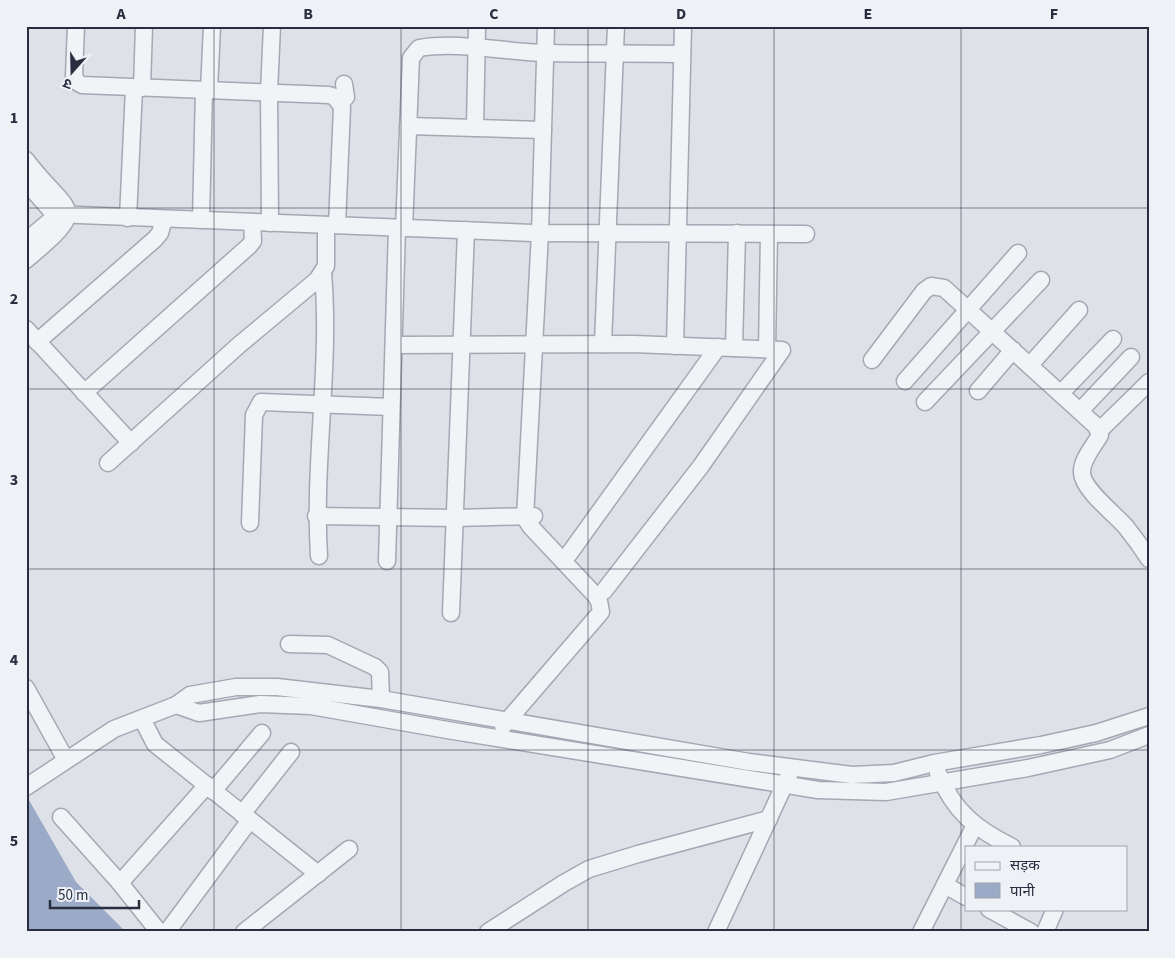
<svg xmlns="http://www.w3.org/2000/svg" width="1175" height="958" viewBox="0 0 1175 958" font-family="'Source Sans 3','Noto Sans Devanagari',sans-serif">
	<rect width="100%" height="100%" fill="#dfe1e8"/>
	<path fill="#9babc7" d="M26,795L76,882L126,932H26Z"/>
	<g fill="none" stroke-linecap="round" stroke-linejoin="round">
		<defs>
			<g id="minor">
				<path d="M76,26L74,76L77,82L82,85L329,95L335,97L342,107L337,225"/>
				<path d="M142,88L144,26"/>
				<path d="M209,90L212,26"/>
				<path d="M340,102L346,97L344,84"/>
				<path d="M408,126L543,130"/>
				<path d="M475,128L477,26"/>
				<path d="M26,160C69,217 92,204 26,260"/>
				<path d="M26,182L54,214L50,221L26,241"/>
				<path d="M54,214L533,233L806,234"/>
				<path d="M128,218L134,88"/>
				<path d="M201,220L204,90"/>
				<path d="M270,223L269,92L272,26"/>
				<path d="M404,228L411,58L419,48C458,41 505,52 545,53C591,54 636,53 682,54"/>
				<path d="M26,329L131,443"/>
				<path d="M37,342L155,239L160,233L164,219"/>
				<path d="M603,344L616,26"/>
				<path d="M394,345L634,344L782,350L701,466L604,591"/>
				<path d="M675,346L683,26"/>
				<path d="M734,348L737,233"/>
				<path d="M767,349L769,234"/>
				<path d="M872,360L924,291L931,286L944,288L1096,426L1100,435C1094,446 1081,460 1082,473C1083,490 1115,514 1126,527C1134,537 1142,548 1149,559"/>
				<path d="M1030,365L1079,310"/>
				<path d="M905,381L1018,253"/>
				<path d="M978,391L1013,350"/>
				<path d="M84,393L249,246L253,241L252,222"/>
				<path d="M1061,393L1113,339"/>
				<path d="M925,402L1041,280"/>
				<path d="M1081,410L1131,357"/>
				<path d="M1100,430L1149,382"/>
				<path d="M108,463L239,345L317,280L326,266V225"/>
				<path d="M316,516L455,518L534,516"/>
				<path d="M250,523L254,415L261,402L391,407"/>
				<path d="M569,554L718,347"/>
				<path d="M319,556C313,461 331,367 323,273"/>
				<path d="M387,561L397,228"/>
				<path d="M451,613L466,230"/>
				<path d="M289,644L328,645L375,667L380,672L381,699"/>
				<path d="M26,688L66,760"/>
				<path d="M176,705L199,713L260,704L311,706L453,731L818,790L886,792L1028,768L1110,750L1149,735"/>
				<path d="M142,719L155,744L318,874"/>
				<path d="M503,726L601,612L599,601L595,595L531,527L525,518L540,233L546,26"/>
				<path d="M938,773C954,812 976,829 1012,847"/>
				<path d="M26,787L114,729L176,705L190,695L236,687H277L381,699L749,762L852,775L894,773L934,763L1041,745L1096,733L1149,716"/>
				<path d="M213,791L262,733"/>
				<path d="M242,814L291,752"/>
				<path d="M61,817L120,883L159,932"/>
				<path d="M120,883L207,785"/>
				<path d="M945,885L966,897"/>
				<path d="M989,909L1031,932"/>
				<path d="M167,932L250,820"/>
				<path d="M244,932L349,849"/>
				<path d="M488,932L564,883L589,869L638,854L769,819"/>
				<path d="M716,932L789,775"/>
				<path d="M921,932L975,825"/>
				<path d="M1045,932L1055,909"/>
			</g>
		</defs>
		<use href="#minor" stroke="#a4a8b2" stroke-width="19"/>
		<use href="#minor" stroke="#f2f3f6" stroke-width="16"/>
	</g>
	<path fill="none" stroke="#282e3f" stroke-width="1" stroke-opacity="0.55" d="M214,26V932M401,26V932M588,26V932M774,26V932M961,26V932M26,208H1149M26,389H1149M26,569H1149M26,750H1149"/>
	<rect width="1175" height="958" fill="none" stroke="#eef1f6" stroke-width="55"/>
	<rect x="965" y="846" width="162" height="65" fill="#eef1f6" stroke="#9fa3ad"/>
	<rect x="975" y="862" width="25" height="8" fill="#f2f3f6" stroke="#9fa3ad"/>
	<text x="1010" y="870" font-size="15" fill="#282e3f">सड़क</text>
	<rect x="975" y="883" width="25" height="15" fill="#9babc7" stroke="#9fa3ad"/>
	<text x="1010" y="896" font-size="15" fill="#282e3f">पानी</text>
	<g transform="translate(72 72) rotate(200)" stroke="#eef1f6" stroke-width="4" paint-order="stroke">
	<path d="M0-4L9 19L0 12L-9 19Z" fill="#282e3f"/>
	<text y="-8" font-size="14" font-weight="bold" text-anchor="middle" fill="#282e3f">उ</text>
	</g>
	<path d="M50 900v8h89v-8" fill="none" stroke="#282e3f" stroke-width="2.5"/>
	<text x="58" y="900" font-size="15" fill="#282e3f" stroke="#eef1f6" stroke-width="4" paint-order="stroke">50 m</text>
	<rect x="28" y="28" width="1120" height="902" fill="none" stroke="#282e3f" stroke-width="2"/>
	<g font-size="16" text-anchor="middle" font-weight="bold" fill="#282e3f">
		<text x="121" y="19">A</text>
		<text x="308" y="19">B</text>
		<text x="494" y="19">C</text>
		<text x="681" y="19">D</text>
		<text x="868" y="19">E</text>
		<text x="1054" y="19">F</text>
		<text x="14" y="123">1</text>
		<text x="14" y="304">2</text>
		<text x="14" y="485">3</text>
		<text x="14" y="665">4</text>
		<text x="14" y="846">5</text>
	</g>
</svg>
